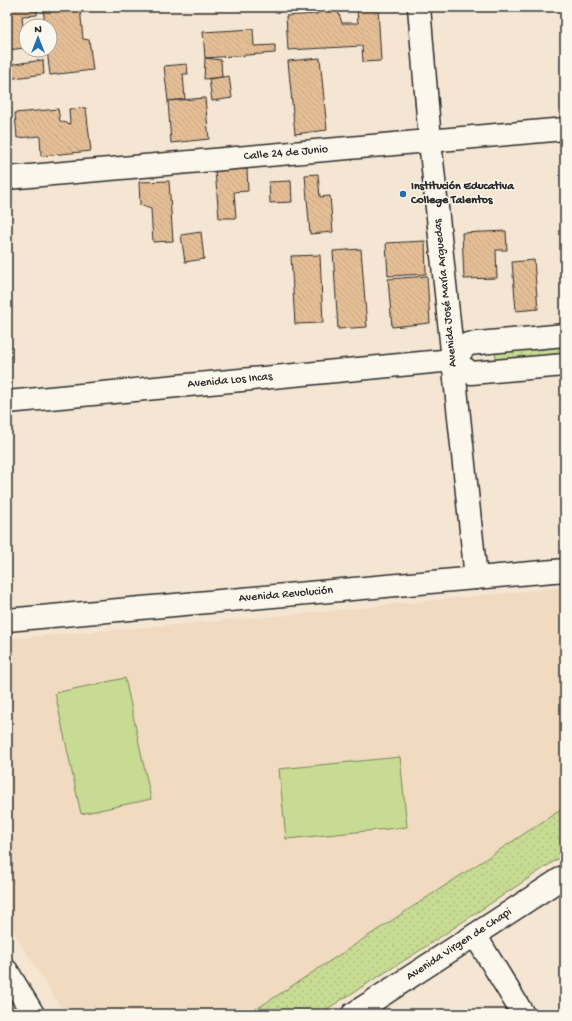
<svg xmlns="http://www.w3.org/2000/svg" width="572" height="1021" viewBox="0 0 572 1021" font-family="'Gochi Hand',sans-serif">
	<defs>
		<pattern id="green-dots" width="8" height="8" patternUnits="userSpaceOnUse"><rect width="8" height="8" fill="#c7dc92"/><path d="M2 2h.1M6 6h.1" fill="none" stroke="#abbd7e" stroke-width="1.8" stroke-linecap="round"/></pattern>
		<pattern id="building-back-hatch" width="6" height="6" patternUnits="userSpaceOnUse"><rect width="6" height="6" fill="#e5be96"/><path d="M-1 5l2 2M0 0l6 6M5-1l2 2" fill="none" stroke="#c5a381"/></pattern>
	</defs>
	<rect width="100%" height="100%" fill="#f4e6d2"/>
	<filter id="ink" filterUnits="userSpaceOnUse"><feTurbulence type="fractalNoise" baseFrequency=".025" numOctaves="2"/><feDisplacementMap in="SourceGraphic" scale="8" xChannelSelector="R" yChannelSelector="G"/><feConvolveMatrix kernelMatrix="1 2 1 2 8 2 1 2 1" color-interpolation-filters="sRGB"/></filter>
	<g filter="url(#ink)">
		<path fill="#f0dac0" d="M565,587V854L416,953L319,1014H65L7,921V639L301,614Z"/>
		<g fill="url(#green-dots)" stroke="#79845e">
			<path d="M565,343V355L496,361L495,349Z"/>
			<path d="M565,807V854L416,953L319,1014H249Z"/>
		</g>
		<g fill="#c7dc92" stroke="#79845e">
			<path d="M125,678L151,799L81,814L55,693Z"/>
			<path d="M400,757L407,827L286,839L279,769Z"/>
		</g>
		<g fill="url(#building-back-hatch)" stroke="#2b2b2b">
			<path d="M7,7H37V15L22,16L25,48L7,50Z"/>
			<path d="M43,7H80L83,39L89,40L93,70L50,75L47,50H50V26H45Z"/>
			<path d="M324,8H337L342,23H358L357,10L378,8L381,61L363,62L362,46L288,50L286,16L317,14Z"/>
			<path d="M253,29L254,46L275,45V53L205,58L203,32Z"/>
			<path d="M205,58L221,60L222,77L204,79Z"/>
			<path d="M320,58L327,130L295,134L288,61Z"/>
			<path d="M43,60L44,74L7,79V65Z"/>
			<path d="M187,64L188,74H183L185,99L168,101L164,66Z"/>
			<path d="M229,76L232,98L212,101L209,79Z"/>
			<path d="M205,98L209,139L171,143L168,101Z"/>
			<path d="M86,108L91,151L41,156L40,136L17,138L15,113L58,109L60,121L70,124L69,109Z"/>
			<path d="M247,169L248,191L234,192L236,218H219L215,171Z"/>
			<path d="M318,174L320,197L330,196L333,232L310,234L305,175Z"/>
			<path d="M169,181L173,241L153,242L151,209L140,205L139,182Z"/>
			<path d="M291,181L292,202L270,203L269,182Z"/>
			<path d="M506,231L507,250H496L497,278L464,279L462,233Z"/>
			<path d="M201,232L204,259L185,262L181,235Z"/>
			<path d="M425,241L426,274L388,276L386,243Z"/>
			<path d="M361,249L367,327L338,329L333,251Z"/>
			<path d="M320,255L323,323L295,324L291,256Z"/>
			<path d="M534,260L538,309L516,311L512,262Z"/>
			<path d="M427,276L430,323L392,327L388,279Z"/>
		</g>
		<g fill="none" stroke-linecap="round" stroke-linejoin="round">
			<defs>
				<g id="minor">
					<path id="s1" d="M7,178L565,129"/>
					<path d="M453,360L476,578"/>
					<path id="s2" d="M7,620L565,570"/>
					<path d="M475,935L523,1014"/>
				</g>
				<g id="tertiary">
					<path d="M419,7L430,141L453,360"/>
					<path d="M7,971L33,1014"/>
					<path id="s3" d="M353,1014L565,876"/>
				</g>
				<g id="secondary">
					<path d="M453,360L468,344L565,335"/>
					<path id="s4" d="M7,402L453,360L471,373L565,365"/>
				</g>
			</defs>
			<use href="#minor" stroke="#2b2b2b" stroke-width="25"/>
			<use href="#tertiary" stroke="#2b2b2b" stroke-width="25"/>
			<use href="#secondary" stroke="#2b2b2b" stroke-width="25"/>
			<use href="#minor" stroke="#fbf7ec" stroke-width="22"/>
			<use href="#tertiary" stroke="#fbf7ec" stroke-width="22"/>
			<use href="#secondary" stroke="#fbf7ec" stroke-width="22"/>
		</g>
	</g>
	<circle fill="#1f6fb2" stroke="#fbf7ec" stroke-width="1.5" cx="403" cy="194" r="4"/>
	<g text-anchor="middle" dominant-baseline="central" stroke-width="3" stroke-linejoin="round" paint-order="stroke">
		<g font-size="12" fill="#2b2b2b" stroke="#fbf7ec">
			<text stroke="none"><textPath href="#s1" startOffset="280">Calle 24 de Junio</textPath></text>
			<text transform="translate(446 293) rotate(-96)">Avenida José María Arguedas</text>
			<text stroke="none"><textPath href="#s4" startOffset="224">Avenida Los Incas</textPath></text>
			<text stroke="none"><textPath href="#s2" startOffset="280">Avenida Revolución</textPath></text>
			<text stroke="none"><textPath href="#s3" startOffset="127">Avenida Virgen de Chapi</textPath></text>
		</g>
		<g font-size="12" font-weight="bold" fill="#2b2b2b" stroke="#fbf7ec" text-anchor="start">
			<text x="411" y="187">Institución Educativa<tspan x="411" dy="14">College Talentos</tspan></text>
		</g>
	</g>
	<rect width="572" height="1021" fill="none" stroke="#fbf7ec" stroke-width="24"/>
	<rect x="12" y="12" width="548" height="997" fill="none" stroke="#2b2b2b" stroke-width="1.5" filter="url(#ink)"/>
	<g transform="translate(38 38)"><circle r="19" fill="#fbf7ec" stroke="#a8a59f"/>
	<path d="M0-3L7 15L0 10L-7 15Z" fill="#1f6fb2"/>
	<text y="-6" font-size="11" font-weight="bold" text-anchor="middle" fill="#2b2b2b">N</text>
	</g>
</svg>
